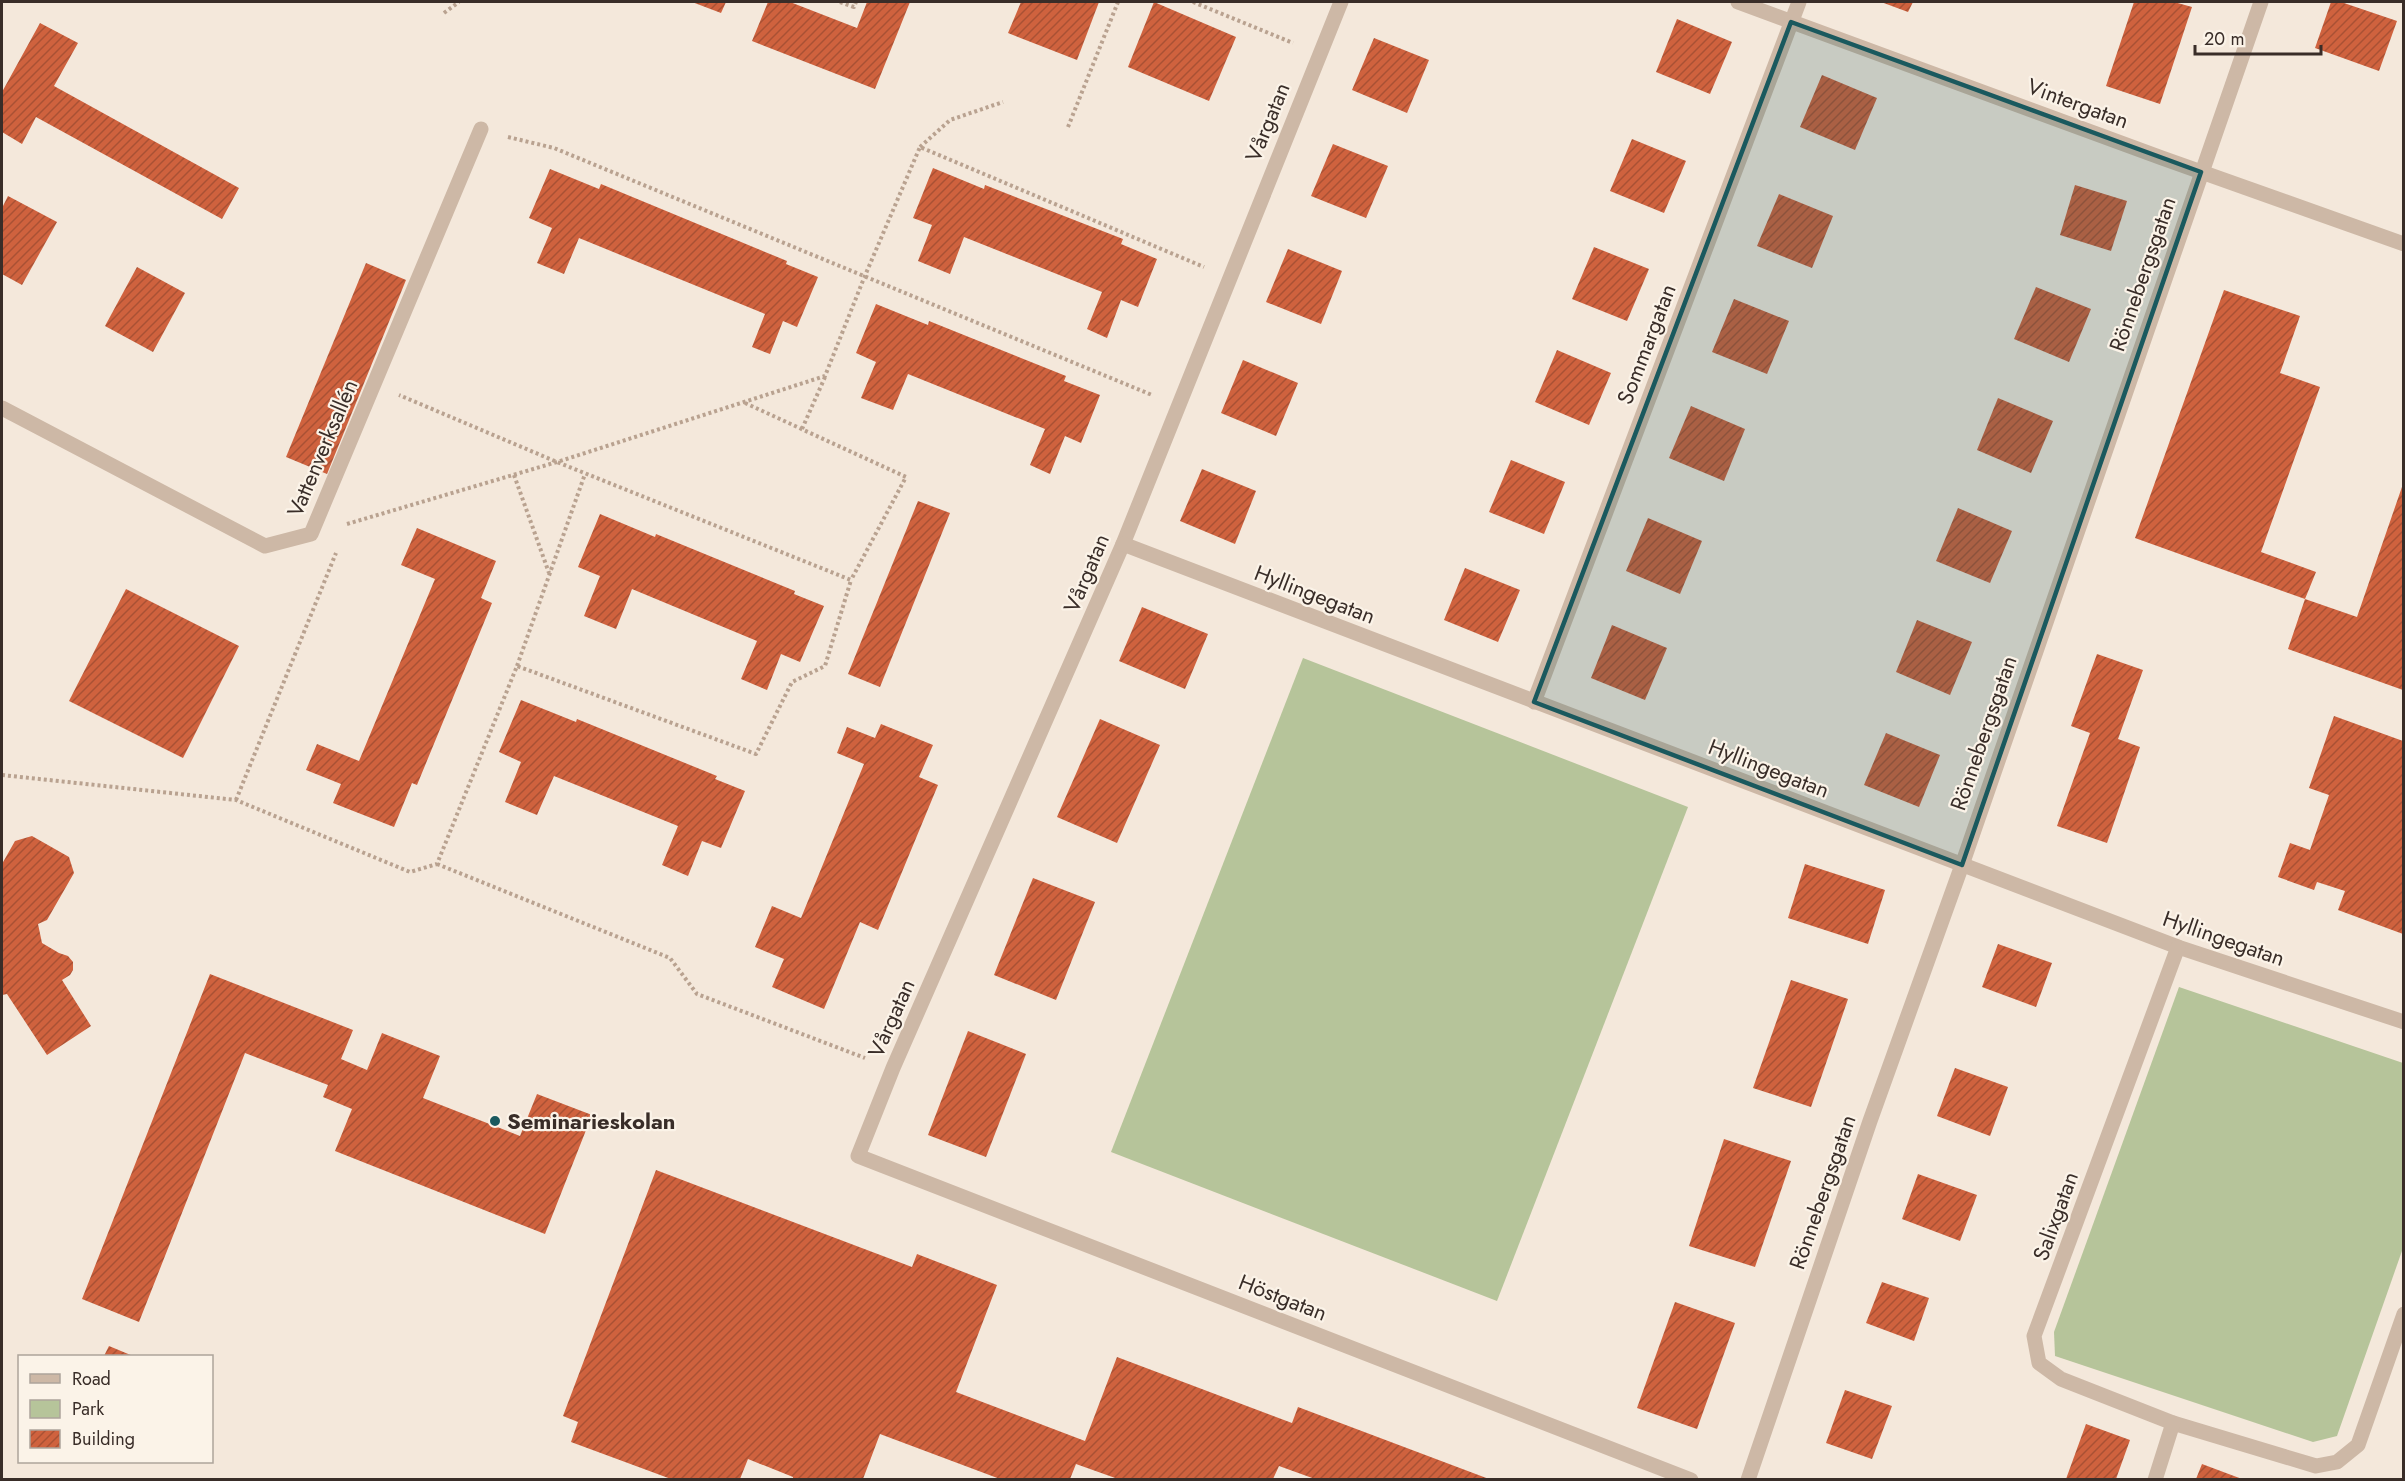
<svg xmlns="http://www.w3.org/2000/svg" width="2405" height="1481" viewBox="0 0 2405 1481" font-family="Jost,sans-serif">
	<defs>
		<pattern id="building-hatch" width="6" height="6" patternUnits="userSpaceOnUse" patternTransform="scale(1.5)"><rect width="6" height="6" fill="#cf623e"/><path d="M-1 1l2-2M0 6l6-6M5 7l2-2" fill="none" stroke="#a95134"/></pattern>
	</defs>
	<rect width="100%" height="100%" fill="#f4e8db"/>
	<g fill="#b6c49a">
		<path d="M1303,658L1688,807L1497,1301L1111,1152Z"/>
		<path d="M2179,987L2403,1063V1248L2337,1436L2313,1442L2055,1356L2054,1332Z"/>
	</g>
	<g fill="url(#building-hatch)">
		<path d="M692,2H726L721,13Z"/>
		<path d="M768,2H790L857,28L867,2H910L875,89L752,41Z"/>
		<path d="M1021,2H1099L1077,60L1008,33Z"/>
		<path d="M1154,2L1236,37L1209,101L1128,67Z"/>
		<path d="M1881,2H1913L1908,12Z"/>
		<path d="M2134,2H2174L2192,7L2160,104L2106,86Z"/>
		<path d="M2331,2H2341L2397,21L2379,71L2315,48Z"/>
		<path d="M1677,19L1732,42L1710,94L1656,72Z"/>
		<path d="M40,23L78,43L54,86L239,188L222,219L36,117L22,144L2,132V92Z"/>
		<path d="M1374,38L1429,60L1407,113L1352,90Z"/>
		<path d="M1822,75L1877,98L1855,150L1800,127Z"/>
		<path d="M1632,139L1686,161L1664,213L1610,191Z"/>
		<path d="M1333,144L1388,166L1366,218L1311,196Z"/>
		<path d="M933,168L984,189L985,185L1123,239L1121,244L1157,259L1138,307L1121,300L1107,338L1087,329L1102,292L964,237L950,274L918,261L932,225L913,218Z"/>
		<path d="M550,169L599,189L601,184L787,261L786,264L818,277L797,327L783,321L770,354L752,347L765,314L579,238L564,274L537,263L552,228L529,218Z"/>
		<path d="M2075,185L2127,201L2111,251L2060,235Z"/>
		<path d="M1779,194L1833,216L1812,268L1757,246Z"/>
		<path d="M8,196L57,222L22,285L2,274V208Z"/>
		<path d="M1594,247L1649,269L1627,321L1572,299Z"/>
		<path d="M1288,249L1342,271L1321,324L1266,302Z"/>
		<path d="M366,263L406,280L327,474L286,457Z"/>
		<path d="M137,267L185,293L153,352L105,326Z"/>
		<path d="M2036,287L2091,309L2069,362L2014,339Z"/>
		<path d="M2224,290L2300,316L2280,373L2320,387L2261,552L2316,572L2305,599L2135,538Z"/>
		<path d="M1734,299L1789,321L1767,374L1712,352Z"/>
		<path d="M876,304L928,325L929,321L1066,376L1064,381L1100,395L1081,443L1065,436L1050,474L1030,465L1045,429L908,374L893,410L861,398L876,362L856,353Z"/>
		<path d="M1557,350L1611,373L1589,425L1535,402Z"/>
		<path d="M1243,360L1298,383L1276,436L1221,413Z"/>
		<path d="M1998,398L2053,421L2031,473L1977,450Z"/>
		<path d="M1691,406L1745,429L1724,481L1669,458Z"/>
		<path d="M1511,460L1565,482L1544,534L1489,512Z"/>
		<path d="M1202,469L1256,491L1235,544L1180,521Z"/>
		<path d="M2403,484V690L2288,649L2305,599L2357,617Z"/>
		<path d="M918,501L950,513L880,687L848,674Z"/>
		<path d="M1958,508L2012,531L1990,583L1936,561Z"/>
		<path d="M600,514L655,537L656,534L795,591L794,594L824,606L800,662L781,654L767,690L741,679L757,641L632,589L616,629L584,616L600,576L578,567Z"/>
		<path d="M1648,518L1702,541L1680,594L1626,571Z"/>
		<path d="M417,528L496,561L481,598L492,603L417,785L412,783L394,827L333,803L341,784L306,770L317,744L359,761L435,579L401,565Z"/>
		<path d="M1465,568L1520,590L1498,642L1444,620Z"/>
		<path d="M126,589L239,646L183,758L69,701Z"/>
		<path d="M1142,607L1208,634L1185,689L1119,661Z"/>
		<path d="M1917,620L1972,642L1950,695L1896,672Z"/>
		<path d="M1612,625L1667,648L1645,700L1591,678Z"/>
		<path d="M2097,654L2143,670L2118,739L2140,747L2107,843L2057,826L2090,733L2071,726Z"/>
		<path d="M521,700L576,722L577,719L717,776L715,779L745,791L721,848L702,841L688,876L662,865L678,826L554,776L537,815L505,802L521,762L499,752Z"/>
		<path d="M2334,716L2403,741V934L2338,910L2345,891L2317,882L2314,890L2278,877L2290,843L2310,850L2329,795L2309,788Z"/>
		<path d="M1100,719L1160,745L1117,843L1057,817Z"/>
		<path d="M881,724L933,745L919,777L938,785L878,930L860,922L824,1009L772,987L784,959L755,947L772,906L801,918L864,764L837,753L847,727L875,738Z"/>
		<path d="M1886,733L1940,755L1919,807L1864,785Z"/>
		<path d="M32,836L69,857L74,873L47,920L38,924L42,943L59,953L68,956L73,962V970L70,975L62,980L91,1026L47,1055L7,994L2,995V864L15,841Z"/>
		<path d="M1805,864L1885,890L1868,944L1788,918Z"/>
		<path d="M1033,878L1095,902L1056,1000L994,975Z"/>
		<path d="M1998,944L2052,963L2036,1007L1982,987Z"/>
		<path d="M210,974L353,1030L341,1059L367,1070L382,1033L440,1056L423,1098L520,1136L537,1094L592,1115L545,1234L335,1151L352,1109L323,1097L328,1085L245,1053L139,1322L82,1299Z"/>
		<path d="M1791,980L1848,999L1811,1107L1753,1088Z"/>
		<path d="M968,1031L1026,1054L986,1157L928,1135Z"/>
		<path d="M1955,1068L2008,1087L1990,1136L1937,1116Z"/>
		<path d="M1724,1139L1791,1161L1755,1267L1689,1246Z"/>
		<path d="M656,1170L912,1267L917,1254L997,1285L956,1392L1085,1441L1117,1357L1292,1423L1298,1407L1489,1479H1315L1279,1466L1273,1479H1118L1076,1464L1070,1479H1000L880,1434L863,1479H793V1477L748,1459L740,1479H671L571,1442L578,1422L563,1416Z"/>
		<path d="M1918,1174L1977,1195L1960,1241L1902,1219Z"/>
		<path d="M1882,1282L1929,1298L1914,1341L1866,1323Z"/>
		<path d="M1675,1302L1735,1323L1697,1429L1637,1408Z"/>
		<path d="M109,1346L133,1356H104Z"/>
		<path d="M1845,1390L1892,1406L1872,1459L1826,1443Z"/>
		<path d="M2086,1424L2130,1440L2116,1479H2066Z"/>
		<path d="M2202,1464L2242,1479H2196Z"/>
	</g>
	<g fill="none" stroke-linecap="round" stroke-linejoin="round">
		<g stroke="#b9a290" stroke-width="4" stroke-dasharray="3 3" stroke-linecap="butt">
			<path d="M840,2L854,7L856,2"/>
			<path d="M1193,2L1293,43"/>
			<path d="M444,13L459,2"/>
			<path d="M1068,127L1118,2"/>
			<path d="M508,137L554,148L1152,395"/>
			<path d="M920,147L950,120L1003,102"/>
			<path d="M745,403L906,477L851,580"/>
			<path d="M802,429L825,377"/>
			<path d="M514,475L549,573"/>
			<path d="M347,524L557,462L825,376L864,278L920,147L1204,267"/>
			<path d="M517,666L585,474"/>
			<path d="M2,775L236,800L410,872L437,864L517,666L756,754L792,682L825,666L851,580L557,462L399,395"/>
			<path d="M236,800L336,553"/>
			<path d="M437,864L670,958L697,994L865,1058"/>
		</g>
		<g stroke="#cdb8a6" stroke-width="15">
			<path d="M1341,2L1123,544L893,1068L858,1156L1691,1480"/>
			<path d="M1738,2L2162,158L2404,244"/>
			<path d="M2,408L265,546L311,534L481,129"/>
			<path d="M1123,544L2178,947L2404,1022"/>
			<path d="M1534,702L1799,2"/>
			<path d="M2173,1423L2316,1466L2337,1462L2358,1445L2404,1314"/>
			<path d="M1748,1480L1870,1121L1962,865L2261,2"/>
			<path d="M2155,1480L2173,1423L2061,1379L2039,1363L2034,1336L2178,947"/>
		</g>
	</g>
	<path fill="#1a595e" fill-opacity="0.2" stroke="#1a595e" stroke-width="4.5" stroke-linejoin="round" d="M1791,22L2201,172L1962,865L1534,702Z"/>
	<circle fill="#1a595e" stroke="#fbf3e8" stroke-width="2" cx="495" cy="1121" r="6"/>
	<g text-anchor="middle" dominant-baseline="central" stroke-width="4.5" stroke-linejoin="round" paint-order="stroke">
		<g font-size="22" fill="#392d28" stroke="#fbf3e8">
			<text transform="translate(2078 103) rotate(20)">Vintergatan</text>
			<text transform="translate(1267 122) rotate(-68)">Vårgatan</text>
			<text transform="translate(2142 274) rotate(-71)">Rönnebergsgatan</text>
			<text transform="translate(1646 344) rotate(-69)">Sommargatan</text>
			<text transform="translate(322 448) rotate(-67)">Vattenverksallén</text>
			<text transform="translate(1086 573) rotate(-67)">Vårgatan</text>
			<text transform="translate(1315 594) rotate(21)">Hyllingegatan</text>
			<text transform="translate(1983 733) rotate(-71)">Rönnebergsgatan</text>
			<text transform="translate(1769 768) rotate(21)">Hyllingegatan</text>
			<text transform="translate(2224 938) rotate(19)">Hyllingegatan</text>
			<text transform="translate(891 1018) rotate(-66)">Vårgatan</text>
			<text transform="translate(1822 1192) rotate(-71)">Rönnebergsgatan</text>
			<text transform="translate(2055 1216) rotate(-70)">Salixgatan</text>
			<text transform="translate(1283 1297) rotate(21)">Höstgatan</text>
		</g>
		<g font-size="22" font-weight="bold" fill="#392d28" stroke="#fbf3e8" text-anchor="start">
			<text x="507" y="1121">Seminarieskolan</text>
		</g>
	</g>
	<rect width="2405" height="1481" fill="none" stroke="#392d28" stroke-width="6"/>
	<rect x="18" y="1355" width="195" height="108" fill="#fbf3e8" stroke="#ada49b" stroke-width="1.5"/>
	<rect x="30" y="1374" width="30" height="9" fill="#cdb8a6" stroke="#ada49b" stroke-width="1.5"/>
	<text x="72" y="1385" font-size="18" fill="#392d28">Road</text>
	<rect x="30" y="1400" width="30" height="18" fill="#b6c49a" stroke="#ada49b" stroke-width="1.5"/>
	<text x="72" y="1415" font-size="18" fill="#392d28">Park</text>
	<rect x="30" y="1430" width="30" height="18" fill="url(#building-hatch)" stroke="#ada49b" stroke-width="1.5"/>
	<text x="72" y="1445" font-size="18" fill="#392d28">Building</text>
	<path d="M2195 45v9h126v-9" fill="none" stroke="#392d28" stroke-width="3"/>
	<text x="2204" y="45" font-size="18" fill="#392d28" stroke="#fbf3e8" stroke-width="4.5" paint-order="stroke">20 m</text>
</svg>
